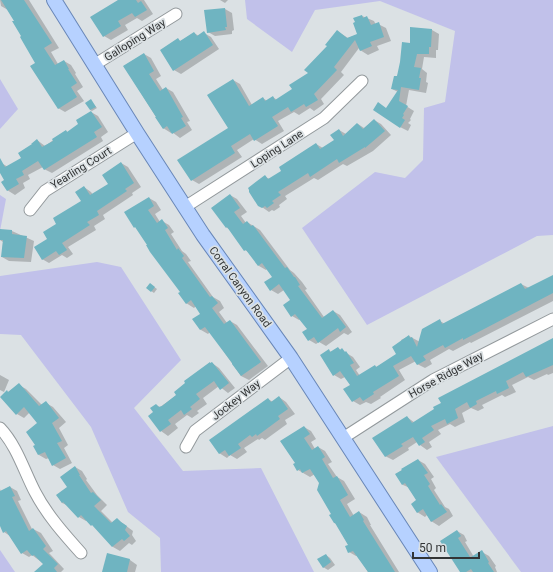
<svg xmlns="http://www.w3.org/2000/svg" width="553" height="572" viewBox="0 0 553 572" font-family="Roboto,sans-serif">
	<rect width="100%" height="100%" fill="#dbe1e4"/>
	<g fill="#c1c1ea">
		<path d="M245,0H553V235L537,236L367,325L302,228L375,172L405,178L423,160L424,108L445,102L455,31L380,1L315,10L292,52L247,19Z"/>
		<path d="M0,79L18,109L0,129Z"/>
		<path d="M0,195L6,199L0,231Z"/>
		<path d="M97,262L121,267L181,360L134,408L183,471L261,468L314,572H161L160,538L128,512L91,427L21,335L0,334V276Z"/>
		<path d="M553,426V572H521L436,457Z"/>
		<path d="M0,550L15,572H0Z"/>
	</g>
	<g fill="#0003">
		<path d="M0,0H29L59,48L51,52L58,64L64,61L71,65L76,73L75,74L83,87L77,91L84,101L65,112L58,108L15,21L8,10L1,6Z"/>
		<path d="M118,0H144L153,14L142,21L137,18L125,25L128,30L111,40L104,36Z"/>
		<path d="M220,0H228L225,3Z"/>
		<path d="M225,9L232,13L234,30L232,31V34L215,36L208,32Z"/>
		<path d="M362,16L374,21L376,25L378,24L386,28L391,41L377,46L379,50L368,55L360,50L359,48L341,72L344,75L321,99L324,104L314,111L310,108L299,115L294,112L278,121L284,131L262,144L254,139L237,150L242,157L199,184L192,180L229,129L233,80L240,84L252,105L263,98L267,101L273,97L277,100L293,90L309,73L328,46L337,31L348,38L359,34Z"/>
		<path d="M432,30L439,34L438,50H436V58L424,57L422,69L427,73L426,82L428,83L426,93L409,90L406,106L414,111L410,119L411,120L408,123L411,125L408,131L400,127L387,109L398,92L392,89L410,44Z"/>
		<path d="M194,33L199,36L204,33L211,37L219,49L181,74L174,70L178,40L181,41Z"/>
		<path d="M144,54L151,58L161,76L156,79L163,90L166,88L173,92L190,121L187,122L192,130L180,138L172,132L171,133L163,128L124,66Z"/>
		<path d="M91,101L97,108L92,111L90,110Z"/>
		<path d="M91,112L98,116L108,132L101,137L103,141L52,173L44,169L43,167L28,175L30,179L23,183L25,188L15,195L7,190L6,181L0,170V165L3,164L8,167L23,158L37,140L45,146L66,131L69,133L80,124Z"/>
		<path d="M374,120L381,124L391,135L373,151L347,166L343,164L318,180L314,178L285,196L287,199L279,205L280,207L274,211L272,210L269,212L259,205L265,177L270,179L283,171L316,144L323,148L335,141L339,130L346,134L358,124L364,128Z"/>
		<path d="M121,163L128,167L141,187L132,193L133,195L103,215L105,219L94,226L96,230L68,247L73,254L67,258L62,255L49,263L42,259L49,239L58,224L82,202L84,187L91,192L93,195L110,184Z"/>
		<path d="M230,195L237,199L247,212L241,216L246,223L247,222L260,230L290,270L294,273L302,282L307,289L305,290L324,317L333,311L340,315L352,332L348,335L344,333L326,346L319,342L316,344L309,340L308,329L300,319L299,320L292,316V300L284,290L278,294L271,290L273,277L267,269L266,270L259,266L250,253L245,250L230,230L226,227Z"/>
		<path d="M149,198L156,202L161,210L155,214L160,222L162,221L169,225L174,232L171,234L182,251L186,254L191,261L188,262L213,297L220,301L224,308L219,312L227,323L230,321L237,325L268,366L249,380L241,376L210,332L208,334L201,330L194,319L202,314L196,306L194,308L186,303L181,292L138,229Z"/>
		<path d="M12,231L34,241L31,262L9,261L2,257L3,242L0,240Z"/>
		<path d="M553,276V301L471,343L470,342L453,351L449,349L430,360L432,364L425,368L417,364L416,361L399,370L405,380L380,397L381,398L371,404L366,402L360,405L353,401L351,385L345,377L341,379L334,375L329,350L331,352L338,348L353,357L360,367L356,370L360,376L375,366L377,367L397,355L402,342L401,340L409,336L420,342L440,321L445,324L521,284L529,288Z"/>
		<path d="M150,284L157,289L154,293L147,288Z"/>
		<path d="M553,340V373L548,375L547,374L534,380L528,377L512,385L516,392L505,397L502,395L482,405L484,408L478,411L471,408L462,413L465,422L455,427L450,424L438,430L441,434L429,442L432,447L427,450L420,445L417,442L408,448L409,450L393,460L385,456L407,417L415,423Z"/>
		<path d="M212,363L219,368L235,388L228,393L219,386L203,398L207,404L197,411L199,413L192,418L187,415L175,424L178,428L168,436L161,431L150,416L154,412L156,405L160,407L177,395Z"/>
		<path d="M0,375L9,380L4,392L0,390Z"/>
		<path d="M19,385L26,389L42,405L46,403L53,407L66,422L59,428L68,445L64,448L72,463L60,469L53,465L49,458L46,459L39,455L35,446L37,445L38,424L30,412L24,418L17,414L8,392Z"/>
		<path d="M279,397L286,402L295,414L285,420L287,424L265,440L262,438L259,440L258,439L244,448L247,452L237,459L230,455L227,458L219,453L268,399L273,402Z"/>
		<path d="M304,427L311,431L316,439L311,442L315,449L318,447L325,451L332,462L328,464L337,477L344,481L355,499L347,504L354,516L359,512L367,517L371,525H370L399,572H368L358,555L356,556L349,552V546L337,524L334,523L333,514L320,483L315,474L310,477L298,470L296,463Z"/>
		<path d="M418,460L425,464L434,477L431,479L436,488L434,490L445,507L449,509L453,516L439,526L431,521L427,515L425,517L417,512V501L410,488L403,485L396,474Z"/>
		<path d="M75,467L82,471L87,479L86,480L97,495L107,505L101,511L113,523L117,519L133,531L132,535L136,541L132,545L129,543L120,551L113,547L96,527L87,520L86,521L79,517L69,506L62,503L57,495L68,487Z"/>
		<path d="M10,487L17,491L21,500L18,501L32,529H33L41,533L53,551L49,553L64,569L61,572H37L44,564L32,555L29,557L22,553L10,536L4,532L0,524V489L1,492Z"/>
		<path d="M457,531L464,535L467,541L465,542L474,557L482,552L489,556L496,566L495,567L497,572H461Z"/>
		<path d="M108,554L130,560L137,565L135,572H103Z"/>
		<path d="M326,555L330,558L335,565L328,570L323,567Z"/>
	</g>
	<g fill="#6fb4c1">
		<path d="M1,0H24L52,43L44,48L55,65L64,60L69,69H68L77,83L71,87L77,97L58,109L30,66L35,63L24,44L20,37L21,36L12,21H14Z"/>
		<path d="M118,0H136L138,3L141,1L147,10L135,17L132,13L118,21L121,26L103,37L90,17Z"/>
		<path d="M225,8L227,27H225L226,30L207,33L204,10Z"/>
		<path d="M362,15L363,18L367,16L371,25L379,22L384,37L370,42L372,46L360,51L355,40L334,67L337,70L314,94L318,100L306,107L304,104L291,112L288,107L272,117L278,126L254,141L250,134L231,146L235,153L191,181L177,160L228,128L207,95L233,79L249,106L263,97L265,101L273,96L275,100L292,89L289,85L308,73L304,70L327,46L325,45L337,30L347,38L357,34L353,23L355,22L353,18Z"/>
		<path d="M410,27L432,29L431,47H429V54H417L414,67L421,68L419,78H421L419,90L401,87L399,101L408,106L403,114L404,115L402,118L405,120L400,128L373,110L378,102L386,108L398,90L391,89L394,76H397L400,62L402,42L410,43Z"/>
		<path d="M204,31L213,45L173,71L160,50L178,38L180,41L194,32L197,36Z"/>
		<path d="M144,53L154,71L149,74L160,91L166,87L183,117L181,118L186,126L172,134L167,126L163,129L155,117H156L123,66Z"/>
		<path d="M91,99L96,107L90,110L85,103Z"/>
		<path d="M91,111L102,127L94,132L97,137L44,170L38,161L22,171L24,175L16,179L19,184L7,191L1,182L4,180L0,173V158L5,167L21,158L18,153L32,144H31L37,139L42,147L53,141L52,139L66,130L67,132L78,124L76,120Z"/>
		<path d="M374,119L385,131L365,148V147L339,163L337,159L310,177L308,173L278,192L281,195L272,201L274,203L267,208L265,206L262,208L258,206L249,192V190L248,188L257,181L265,175L268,179L281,171L279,167L316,143L320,149L334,140L330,135L339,129L343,136L357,123L363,129Z"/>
		<path d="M121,162L134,183L125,189L127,191L97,211L99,215L87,222L90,225L62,243L67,250L59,255L56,251L42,260L34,247L47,239L43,232L56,224L53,218L81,201L75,192L84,186L90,195L108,184L102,175Z"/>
		<path d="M230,194L240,208L234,212L243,224L247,221L251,226L253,225L285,268L287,267L294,277H295L300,285L298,286L322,318L333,310L346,327L340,332L338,328L318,343L314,337L308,341L302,332L307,329L295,314L291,317L283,305L290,300L279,284L270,291L264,282L272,277L262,263L258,266L246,250L244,251L227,227L226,228L211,208Z"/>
		<path d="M149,197L154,206L148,210L157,223L162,219L168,228L165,230L177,250L178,248L184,256L182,258L210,297L212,296L218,303L212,308L224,324L230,320L261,362L241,376L232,364V363L205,327L200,330L192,319L200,314L191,300L186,304L178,293L180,292L150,252L146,245H147L135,227L134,228L124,212Z"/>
		<path d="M0,229L12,230V234L27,236L24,258L1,257L3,240H0Z"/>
		<path d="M553,275V293L463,340V338L445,348L443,345L423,356L426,360L417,365L411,356L393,366L399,376L373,392L374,394L363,401L360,397L352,402L343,389L350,385L340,371L333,376L320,355L329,349L330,352L338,347L340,350L342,348L345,352L346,351L354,363L350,365L357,376L375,365L376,367L396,354L392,347L409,335L410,338L412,337L417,347L422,329L440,319L442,324L521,283L525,289Z"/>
		<path d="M150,283L155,287L151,292L146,288Z"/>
		<path d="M553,338V365L526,377L523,372L506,381L509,388L497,394L496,391L476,401L477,404L470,408L467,402L455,409L458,418L447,424L445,419L431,426L434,430L422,438L425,442L419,446L413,437L401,444L403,446L385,457L372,438L407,416L412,423L434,409L433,407L441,403L438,398Z"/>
		<path d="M210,362V363L212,362L229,383L220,390L214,381L196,394L200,399L190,407L192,409L184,415L181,410L168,420L171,424L160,432L148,416L153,412L150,408L156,404L159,407L162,406L176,395L174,392L185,383L184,381Z"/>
		<path d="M19,383L39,406L46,401L59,418L52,423L62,441L57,443L66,458L52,466L45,452L38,455L33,446L35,445L26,432L37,423L24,407L16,415L0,397L7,390L8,392Z"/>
		<path d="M279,396L288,409L278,416L280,419L257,436L256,434L252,437L250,435L238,444L241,448L229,456L225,450L219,454L209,440L268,398L271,402Z"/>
		<path d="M304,426L310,434L304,438L312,450L318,446L325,457L322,459L333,478L337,476L348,495L340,500L350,517L359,511L364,520L363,521L395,572H368L353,551L348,553L345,546L348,545L335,523H334L329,515L331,514L317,490L319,483L310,469L302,473L300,469L297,471L293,464L295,463L280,441Z"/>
		<path d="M418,459L428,473L424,475L430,484L428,486L440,505L441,504L447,512L431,522L423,509L417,513L411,504L416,500L405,483L402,485L395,474L402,470L401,469Z"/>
		<path d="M75,466L80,475H79L91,493L93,492L101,500L94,506L111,523L117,518L121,522L127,526L125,530L130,536L124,541L122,539L112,547L92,525L91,526L81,515L78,518L63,502L62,503L56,495L67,487L60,477Z"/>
		<path d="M10,486L15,496L12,497L29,531L33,528L46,546L43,549L58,564L54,568L57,572H34L43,564L34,555L32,556L27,550L21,554L6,531L3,533L0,526V491Z"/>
		<path d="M457,530L461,536L458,538L470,557H471L482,550L489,562L488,563L494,572H473L471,569L466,572H460L440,541Z"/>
		<path d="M107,553L130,559L127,572H102Z"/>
		<path d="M326,554L331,562L323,568L317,559Z"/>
	</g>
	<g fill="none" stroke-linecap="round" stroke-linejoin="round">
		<defs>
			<g id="minor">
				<path d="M94,65L176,14"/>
				<path d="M185,207L324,118L362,81"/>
				<path d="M30,210L45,191L137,133"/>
				<path d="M0,428C17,446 24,471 35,492C47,515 64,534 81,553"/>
				<path d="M343,438L433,380L553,319"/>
				<path d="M186,447L195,431L291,358"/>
			</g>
			<path id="major" d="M54,0L137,133L203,235L291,358L430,572"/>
		</defs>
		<use href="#minor" stroke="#93999c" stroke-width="13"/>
		<use href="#major" stroke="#6987b8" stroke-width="16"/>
		<use href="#minor" stroke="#fff" stroke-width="11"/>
		<use href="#major" stroke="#b6d1ff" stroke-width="14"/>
	</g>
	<g text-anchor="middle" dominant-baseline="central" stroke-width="3.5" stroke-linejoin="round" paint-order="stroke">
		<g font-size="11" fill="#323435" stroke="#dbe1e4">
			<text transform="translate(135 40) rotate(-32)">Galloping Way</text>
			<text transform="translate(277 149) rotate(-33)">Loping Lane</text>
			<text transform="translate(81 168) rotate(-32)">Yearling Court</text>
			<text transform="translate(240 287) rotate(54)">Corral Canyon Road</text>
			<text transform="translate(446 375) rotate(-29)">Horse Ridge Way</text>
			<text transform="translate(236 400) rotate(-38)">Jockey Way</text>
		</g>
	</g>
	<path d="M413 552v6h66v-6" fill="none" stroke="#323435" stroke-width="2"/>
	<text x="419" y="552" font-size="12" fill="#323435" stroke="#dbe1e4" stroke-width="3" paint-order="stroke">50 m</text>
</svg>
